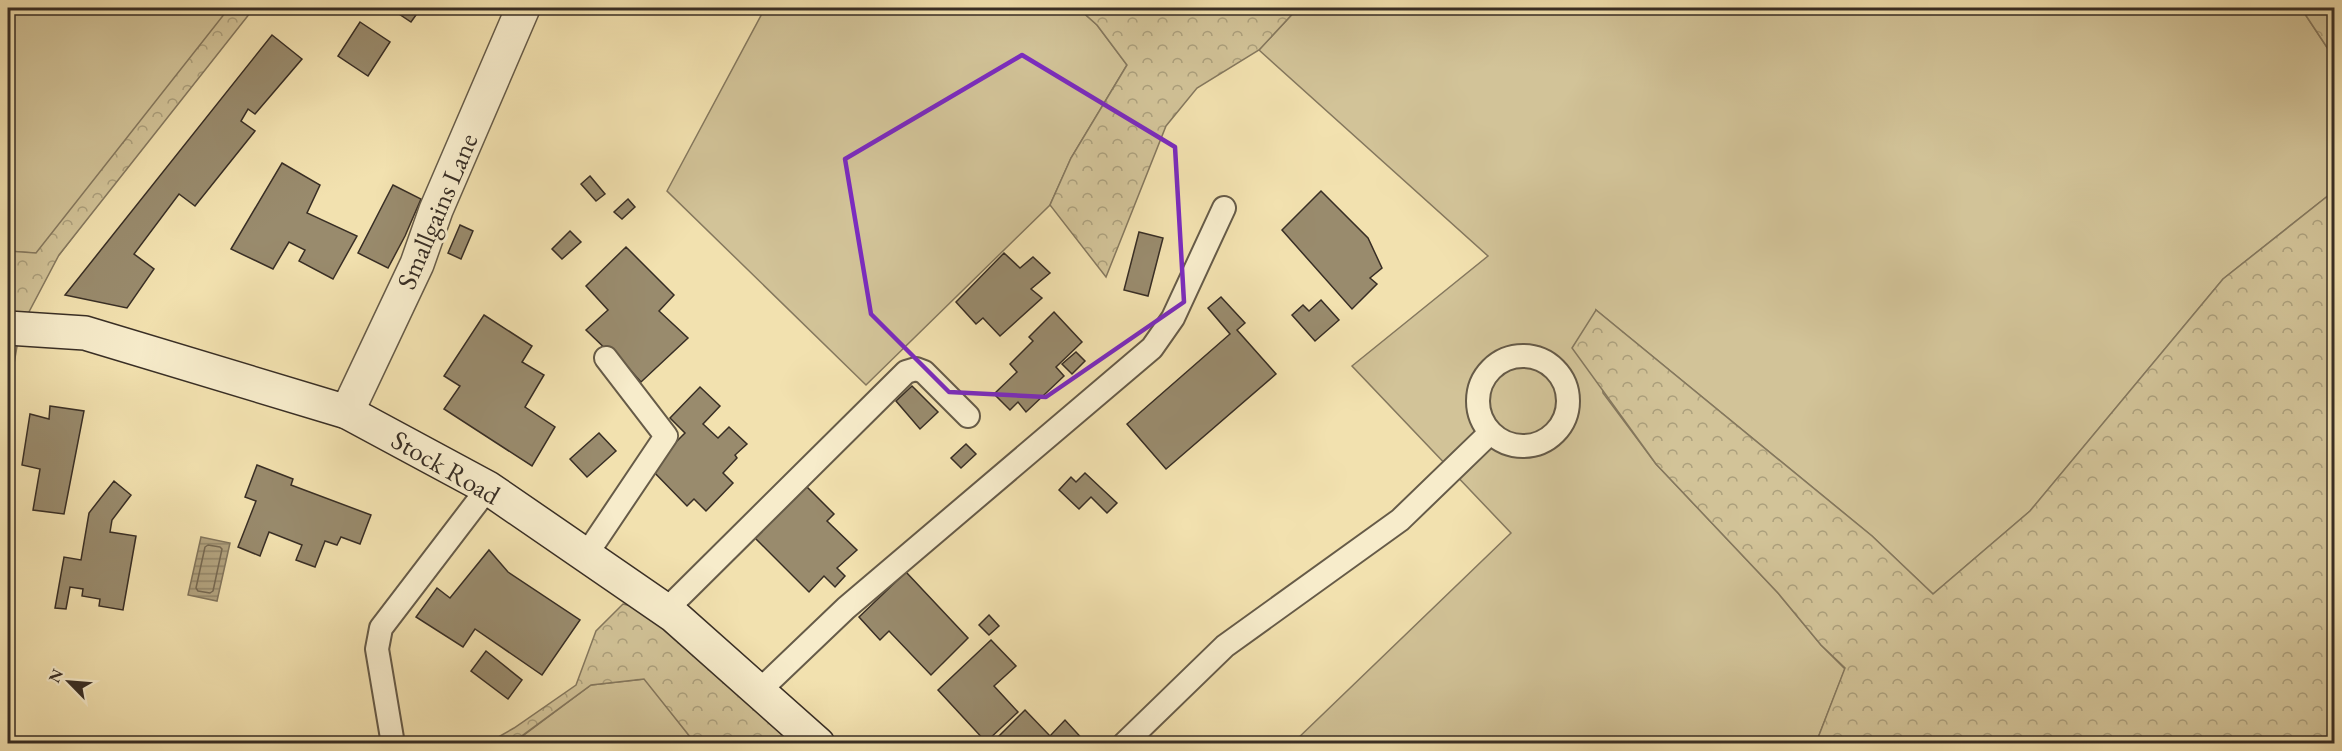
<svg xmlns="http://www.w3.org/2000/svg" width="2342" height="751" viewBox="0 0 2342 751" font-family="'EB Garamond',serif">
	<defs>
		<pattern id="forest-crowns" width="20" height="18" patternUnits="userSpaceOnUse" patternTransform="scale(1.5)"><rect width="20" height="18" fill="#d2c398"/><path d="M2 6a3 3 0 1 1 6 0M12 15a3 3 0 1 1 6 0" fill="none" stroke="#ab9f7c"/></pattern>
		<pattern id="water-rules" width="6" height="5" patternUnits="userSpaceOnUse" patternTransform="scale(1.5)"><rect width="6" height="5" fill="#b3a480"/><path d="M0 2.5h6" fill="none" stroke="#938669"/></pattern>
	</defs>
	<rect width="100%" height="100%" fill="#f2e1af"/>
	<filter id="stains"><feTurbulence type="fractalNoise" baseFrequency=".00333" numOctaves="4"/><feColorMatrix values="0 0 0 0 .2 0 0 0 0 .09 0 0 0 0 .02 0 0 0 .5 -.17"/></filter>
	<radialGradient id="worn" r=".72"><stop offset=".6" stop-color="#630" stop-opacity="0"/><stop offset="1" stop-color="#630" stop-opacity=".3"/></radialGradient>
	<g fill="#d2c398" stroke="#85785e" stroke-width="1.5">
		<path d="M8,8H249L59,255L8,251Z"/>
		<path d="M765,8H1078L1097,25L1127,65L1071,158L1050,205L866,385L667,191Z"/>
		<path d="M1298,8H2301L2334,58V191L2223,279L2030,511L1933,594L1872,536L1596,310L1603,393L1656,464L1778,593L1821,645L1845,669L1816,743H1293L1511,533L1352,366L1488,256L1259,50Z"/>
		<path d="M645,679L695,743L512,744L591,685Z"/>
	</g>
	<g fill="url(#forest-crowns)" stroke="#85785e" stroke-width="1.5">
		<path d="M229,8H254L59,255L20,329L8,398V251L36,253Z"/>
		<path d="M1078,8H1298L1259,50L1197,88L1166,126L1106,277L1050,205L1071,158L1127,65L1097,25Z"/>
		<path d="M2301,8H2334V58Z"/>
		<path d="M2334,191V743H1816L1845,668L1821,645L1778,593L1656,464L1572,348L1596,310L1872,536L1933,594L2030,511L2223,279Z"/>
		<path d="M623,604L674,616L818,743H695L644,679L591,685L512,743L486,744L514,728L576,685L596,631Z"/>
	</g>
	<path fill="url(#water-rules)" stroke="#82755c" stroke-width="1.5" d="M201,537L230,543L217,601L188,595Z"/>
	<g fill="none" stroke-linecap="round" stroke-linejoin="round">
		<path stroke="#766952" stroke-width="1.5" d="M208,545L220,547L222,549L213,591L210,593L198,591L196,588L205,547Z"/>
	</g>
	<g fill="#998b6d" stroke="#382e25" stroke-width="1.5">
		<path d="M390,8H421L411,22Z"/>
		<path d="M360,22L390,42L368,76L338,56Z"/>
		<path d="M272,35L302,59L255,114L248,109L241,121L255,131L195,206L179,194L134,254L154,269L127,308L65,295Z"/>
		<path d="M282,163L320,185L307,213L357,236L333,279L299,261L305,250L289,242L273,269L231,249Z"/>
		<path d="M590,176L605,194L596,201L581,184Z"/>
		<path d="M393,185L421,199L405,236L388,268L358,253Z"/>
		<path d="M1321,191L1368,238L1382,268L1370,278L1377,284L1352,309L1282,230Z"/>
		<path d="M628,199L635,207L622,219L614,212Z"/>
		<path d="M460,225L473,231L461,259L448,253Z"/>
		<path d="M570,231L581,242L562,259L552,249Z"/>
		<path d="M1139,232L1163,238L1148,296L1124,290Z"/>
		<path d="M626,247L674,295L659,311L688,338L641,382L615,353L613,356L586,330L608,310L586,286Z"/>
		<path d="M1004,253L1020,268L1033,257L1050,273L1031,289L1042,298L1000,336L983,318L976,324L956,302Z"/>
		<path d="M1221,297L1245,323L1237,330L1276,374L1166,469L1127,424L1230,334L1208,308Z"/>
		<path d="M1321,300L1339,320L1315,341L1292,315L1303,305L1309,311Z"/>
		<path d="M1054,312L1082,342L1056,367L1064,376L1026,412L1018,402L1010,410L994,394L1017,372L1010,364L1033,341L1029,337Z"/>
		<path d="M484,315L532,346L522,362L544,375L525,407L555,427L532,466L444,409L460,386L444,376Z"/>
		<path d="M1076,352L1085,361L1072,374L1062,364Z"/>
		<path d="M912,386L938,412L920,429L896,401Z"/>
		<path d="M700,387L720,406L703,424L718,438L729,427L747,444L735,455L737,458L723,473L733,483L706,511L694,499L687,506L650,468L685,433L670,418Z"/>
		<path d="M50,406L84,411L64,514L33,510L40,469L22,465L30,414L49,419Z"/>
		<path d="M599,433L616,451L587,477L570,459Z"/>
		<path d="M966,444L976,454L961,468L951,458Z"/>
		<path d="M257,465L293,479L291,485L371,515L360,544L341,537L337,545L325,541L315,567L296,560L302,545L269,532L260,556L238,547L256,501L245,497Z"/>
		<path d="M1085,473L1117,503L1107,513L1091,497L1079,509L1059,490L1071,477L1076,482Z"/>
		<path d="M114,481L131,495L112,520L110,532L136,536L123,610L99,606L100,599L82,596L83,589L70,587L66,609L55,608L64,557L81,560L89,513Z"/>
		<path d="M804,484L834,514L827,521L857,550L837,568L845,576L835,587L824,576L809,592L753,536Z"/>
		<path d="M489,550L508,572L580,620L542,675L475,629L463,647L416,617L437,588L450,598Z"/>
		<path d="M906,572L968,638L931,675L889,631L880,640L859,617Z"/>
		<path d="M989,615L999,626L989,635L979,625Z"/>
		<path d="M991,640L1016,666L994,686L1018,712L986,742L938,690Z"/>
		<path d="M486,651L522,680L508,699L471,671Z"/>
		<path d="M1025,710L1050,736L1065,720L1087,744H991Z"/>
	</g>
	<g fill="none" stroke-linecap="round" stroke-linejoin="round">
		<defs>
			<g id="service">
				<circle cx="1523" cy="401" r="45"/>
				<path d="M586,555L666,436L606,358"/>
				<path d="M666,610L906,372L916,369L924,372L968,416"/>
				<path d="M759,691L846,608L1152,348L1173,318L1224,208"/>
				<path d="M393,744L377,649L381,628L488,488"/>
				<path d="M1124,744L1225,646L1400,520L1490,433"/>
			</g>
			<path id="minor" d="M347,412L417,264L436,210L523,8"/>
			<path id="secondary" d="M8,328L85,333L347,412L488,488L674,616L818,744"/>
		</defs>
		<use href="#service" stroke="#665b48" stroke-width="26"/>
		<use href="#minor" stroke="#665b48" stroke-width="36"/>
		<use href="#secondary" stroke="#382e25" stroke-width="36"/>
		<use href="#service" stroke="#f7eccb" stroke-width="22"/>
		<use href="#minor" stroke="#f7eccb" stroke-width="33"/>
		<use href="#secondary" stroke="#f7eccb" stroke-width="33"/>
	</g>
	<path fill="none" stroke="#7b2cbf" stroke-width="4.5" stroke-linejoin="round" d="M1022,55L1175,147L1184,302L1046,397L949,392L871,314L845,159Z"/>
	<g text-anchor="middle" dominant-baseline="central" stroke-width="6" stroke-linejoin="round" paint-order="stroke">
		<g font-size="27" fill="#382e25" stroke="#f7eccb">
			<text transform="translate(437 211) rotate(-67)">Smallgains Lane</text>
			<text transform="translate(446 467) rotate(30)">Stock Road</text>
		</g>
	</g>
	<rect width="2342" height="751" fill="none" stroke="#f2e1af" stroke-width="30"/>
	<rect x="9" y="9" width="2324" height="733" fill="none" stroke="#382e25" stroke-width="3"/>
	<rect x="15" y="15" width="2312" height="721" fill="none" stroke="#382e25" stroke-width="1.5"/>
	<g transform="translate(69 682) rotate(295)" stroke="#f7eccb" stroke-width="4.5" paint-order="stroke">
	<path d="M0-4.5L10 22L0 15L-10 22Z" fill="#382e25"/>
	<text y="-9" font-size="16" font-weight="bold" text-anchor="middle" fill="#382e25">N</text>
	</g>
	<rect width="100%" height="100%" filter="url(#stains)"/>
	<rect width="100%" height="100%" fill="url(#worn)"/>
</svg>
